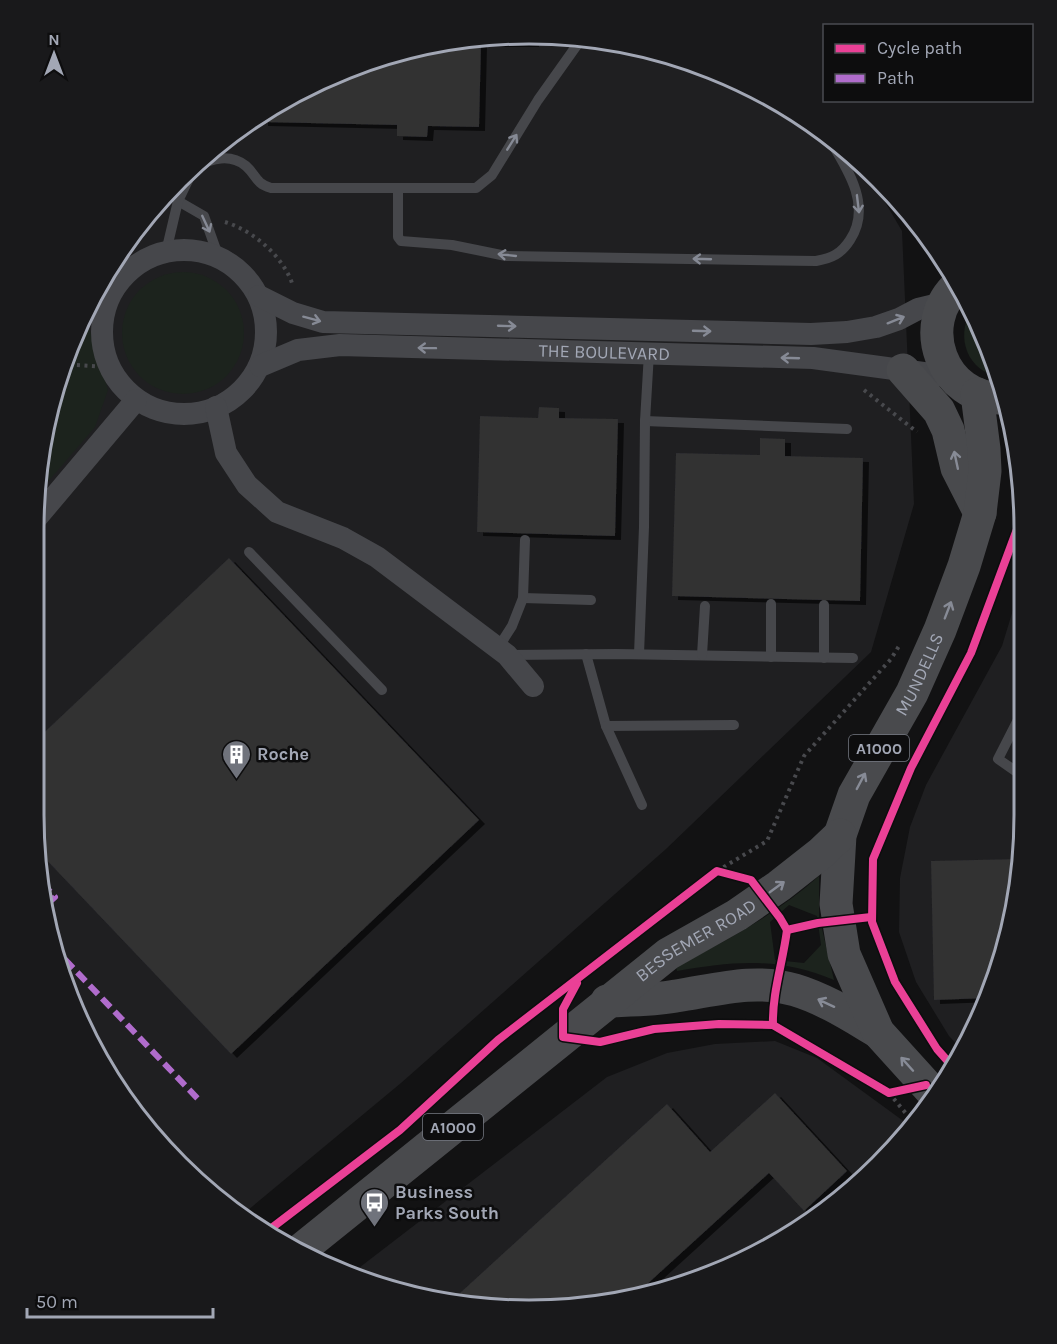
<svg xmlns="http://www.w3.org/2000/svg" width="1057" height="1344" viewBox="0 0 1057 1344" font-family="Karla,sans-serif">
	<defs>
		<filter id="shadow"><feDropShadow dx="6" dy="4" stdDeviation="0" flood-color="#0009"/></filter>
	</defs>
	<rect width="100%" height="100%" fill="#121213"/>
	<g fill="#1f1f21">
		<path d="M561,34L656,50L747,84L830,135L865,168L902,231L914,504L871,652L666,849L401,1083L242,1215L178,1166L100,1064L50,944L33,815L34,496L59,369L136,227L202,156L280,100L369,59L463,37Z"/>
		<path d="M1023,577L1024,816L1015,912L986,1005L962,1050L949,1036L916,982L899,932L900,878L910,827L926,785L1002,646Z"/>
		<path d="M775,1041L817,1058L902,1120L908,1127L855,1188L777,1244L657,1294L529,1311L401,1294L351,1274L607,1077L667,1053L715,1044Z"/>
	</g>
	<g fill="#1c231d" fill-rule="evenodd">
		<circle cx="183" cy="333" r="61"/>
		<path d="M971,311L998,370L999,377C968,371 955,338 971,311Z"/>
		<path d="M86,318L108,390L95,427L34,498L59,369Z"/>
		<path d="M819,876V916L834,980C779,957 735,961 677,971L676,967C728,939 774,916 819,876ZM789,905L817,916L821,945L804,963L775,960L770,922Z"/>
	</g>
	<g fill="#303032" filter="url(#shadow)">
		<path d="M533,35V43H481L479,127L428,126L427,137L397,136V125L262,122V113L280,100L369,59L463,37Z"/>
		<path d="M539,407L559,408V418L618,419L615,536L477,532L480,416L538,418Z"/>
		<path d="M760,438L785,439V456L863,458L860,601L672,596L676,453L760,455Z"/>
		<path d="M229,558L479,820L231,1054L38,851L33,816V743Z"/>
		<path d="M1020,859L1015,912L988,998L934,1000L931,861Z"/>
		<path d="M775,1093L847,1171L804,1211L769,1173L633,1297L529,1311L470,1303L460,1293L667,1104L710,1152Z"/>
	</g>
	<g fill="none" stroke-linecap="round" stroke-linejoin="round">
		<g stroke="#48494d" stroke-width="4" stroke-dasharray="3 4.5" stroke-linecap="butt">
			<path d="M225,222C254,231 284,257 293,286"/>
			<path d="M62,364L108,367"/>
			<path d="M864,390L917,432"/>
			<path d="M717,871L767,841L804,756L891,659L899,646"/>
			<path d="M889,1093L913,1122"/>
		</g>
		<g stroke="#46474b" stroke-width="10">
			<path d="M398,188V237L401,241L452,245L506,256L816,261C832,258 841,254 850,240C874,204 844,164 825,132"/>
			<path d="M178,201L204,216L219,258"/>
			<path d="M166,252L178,201L195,166C212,159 230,153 246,166C257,176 255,183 271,188H476L492,175L538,100L582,38"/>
			<path d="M645,421L847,429"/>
			<path d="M249,552L382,690"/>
			<path d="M523,598L591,600"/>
			<path d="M771,604V657"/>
			<path d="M498,648L512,626L523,598L525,540"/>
			<path d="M586,654L606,726L642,805"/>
			<path d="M639,654L644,527L645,421L649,353"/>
			<path d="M508,655L616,654L853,658"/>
			<path d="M702,655L705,606"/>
			<path d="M824,658V605"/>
			<path d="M1024,708L998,759L1024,777"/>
			<path d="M606,726L734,725"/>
		</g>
		<g stroke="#46474b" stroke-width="22">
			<circle cx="184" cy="332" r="82"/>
			<path d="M259,296L293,313L323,322L811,334L847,332L876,327L899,319L918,309L943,303"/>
			<path id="s1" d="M260,366L298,350L340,345L813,358L953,377"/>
			<path d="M216,407L226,453L247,485L277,512L343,538L377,557L507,655L533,686"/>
			<path d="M34,521L136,400"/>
		</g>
		<g stroke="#494a4d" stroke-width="33">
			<path d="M959,284C914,323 942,401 1003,398"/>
			<path d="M903,370L939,411L948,430L957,468L980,513"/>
			<path d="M607,1001C630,1000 654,1000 676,996C716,990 754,978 795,990C825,999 851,1016 878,1032"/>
			<path id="s2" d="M936,1096L878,1032L844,954L836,904L840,835L854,795L912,693L940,630L964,566L980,513L985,471L984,449L977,394"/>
			<path id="s3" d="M298,1252L668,954L737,915L779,886L821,853L840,835"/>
		</g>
		<g stroke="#b06ccc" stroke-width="6" stroke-dasharray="12 6" stroke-linecap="butt">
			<path d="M39,857L41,855"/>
			<path d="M42,883L55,897L45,906"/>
			<path d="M52,949L54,948L199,1100"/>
		</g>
		<defs>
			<g id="cycleway">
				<path d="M577,983L563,1009V1037L600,1042L654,1029L719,1024L773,1025L889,1093L926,1085"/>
				<path d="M773,1025C772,993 783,962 787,930"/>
				<path d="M953,1067L937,1049L895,982L872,922L873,859L911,768L971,653L1019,524L1023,507"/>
				<path d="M265,1233L400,1130L498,1040L717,871L751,880L780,918L787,930L818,923L871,917"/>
			</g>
		</defs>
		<use href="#cycleway" stroke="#0d0d0e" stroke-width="11"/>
		<use href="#cycleway" stroke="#ea4096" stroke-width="8"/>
	</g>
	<defs><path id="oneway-shaft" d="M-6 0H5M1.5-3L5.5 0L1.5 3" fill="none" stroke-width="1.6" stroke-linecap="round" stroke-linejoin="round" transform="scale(1.5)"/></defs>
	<g stroke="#868a95">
		<use href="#oneway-shaft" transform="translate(512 142) rotate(-58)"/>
		<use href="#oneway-shaft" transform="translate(858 204) rotate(83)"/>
		<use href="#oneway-shaft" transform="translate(206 224) rotate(65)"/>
		<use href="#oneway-shaft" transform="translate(507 255) rotate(-174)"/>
		<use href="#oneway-shaft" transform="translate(702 259) rotate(-178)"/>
		<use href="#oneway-shaft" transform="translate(312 319) rotate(15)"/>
		<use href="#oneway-shaft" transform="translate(896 320) rotate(-22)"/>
		<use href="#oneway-shaft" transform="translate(507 326) rotate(2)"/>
		<use href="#oneway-shaft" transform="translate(702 331) rotate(2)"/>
		<use href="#oneway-shaft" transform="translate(427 348) rotate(-179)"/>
		<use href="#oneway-shaft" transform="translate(790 358) rotate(-178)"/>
	</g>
	<g stroke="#878b96">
		<use href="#oneway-shaft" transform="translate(956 460) rotate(-102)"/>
		<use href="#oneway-shaft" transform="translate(948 610) rotate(-69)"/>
		<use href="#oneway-shaft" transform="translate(861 781) rotate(-62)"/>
		<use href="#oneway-shaft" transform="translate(777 887) rotate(-36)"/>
		<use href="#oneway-shaft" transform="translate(826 1003) rotate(-155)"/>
		<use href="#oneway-shaft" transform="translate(907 1064) rotate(-132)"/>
	</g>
	<defs>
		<symbol id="building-pin" viewBox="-11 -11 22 30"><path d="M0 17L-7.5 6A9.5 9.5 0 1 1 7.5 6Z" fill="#70737c" stroke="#0d0d0e"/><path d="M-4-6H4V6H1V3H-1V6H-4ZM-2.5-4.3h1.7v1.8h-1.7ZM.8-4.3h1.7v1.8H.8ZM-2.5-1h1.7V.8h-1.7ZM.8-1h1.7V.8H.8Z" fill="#fff"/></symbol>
		<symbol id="bus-pin" viewBox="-11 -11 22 30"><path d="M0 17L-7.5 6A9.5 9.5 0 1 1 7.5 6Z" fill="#70737c" stroke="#0d0d0e"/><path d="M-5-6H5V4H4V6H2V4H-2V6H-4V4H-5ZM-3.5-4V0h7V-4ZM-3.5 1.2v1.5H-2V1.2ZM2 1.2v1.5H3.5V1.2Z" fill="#fff"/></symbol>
	</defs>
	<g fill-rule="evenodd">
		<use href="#building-pin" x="220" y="738" width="33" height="45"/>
		<use href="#bus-pin" x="358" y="1186" width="33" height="45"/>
	</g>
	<g text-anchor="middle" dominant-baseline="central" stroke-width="5" stroke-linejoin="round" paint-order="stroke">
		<g fill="#0d0d0e" stroke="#757983" stroke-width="1.5">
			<rect x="849" y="735" width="60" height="26" rx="4.5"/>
			<rect x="423" y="1114" width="60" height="26" rx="4.5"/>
		</g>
		<g font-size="16" font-weight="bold" fill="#a2a7b5">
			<text x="879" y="748">A1000</text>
			<text x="453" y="1127">A1000</text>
		</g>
		<g font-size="18" fill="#a2a7b5" stroke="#0d0d0e">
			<text stroke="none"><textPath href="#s1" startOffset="348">THE BOULEVARD</textPath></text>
			<text stroke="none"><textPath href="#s2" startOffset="471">MUNDELLS</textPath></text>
			<text stroke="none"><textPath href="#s3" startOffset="506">BESSEMER ROAD</textPath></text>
		</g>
		<g font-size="18" font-weight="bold" fill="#a2a7b5" stroke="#0d0d0e" text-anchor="start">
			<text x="257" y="754">Roche</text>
			<text x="395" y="1192">Business<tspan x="395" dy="21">Parks South</tspan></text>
		</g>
	</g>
	<path d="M0 0H1057V1344H0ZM529 44H529A485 485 0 0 1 1014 529V815A485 485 0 0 1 529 1300H529A485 485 0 0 1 44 815V529A485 485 0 0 1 529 44Z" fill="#19191b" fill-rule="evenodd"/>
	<path fill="none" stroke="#a2a7b5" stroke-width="3" d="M529 44H529A485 485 0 0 1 1014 529V815A485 485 0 0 1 529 1300H529A485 485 0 0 1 44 815V529A485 485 0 0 1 529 44Z"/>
	<rect x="823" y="24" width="210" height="78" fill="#0d0d0e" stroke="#494b51" stroke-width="1.5"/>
	<rect x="835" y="44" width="30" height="9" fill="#ea4096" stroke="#494b51" stroke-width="1.5"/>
	<text x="877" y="54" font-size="18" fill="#a2a7b5">Cycle path</text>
	<rect x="835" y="74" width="30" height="9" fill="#b06ccc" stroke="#494b51" stroke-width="1.5"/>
	<text x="877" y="84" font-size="18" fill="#a2a7b5">Path</text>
	<g transform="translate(54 54)" stroke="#0d0d0e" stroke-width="4.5" paint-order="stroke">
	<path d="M0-4.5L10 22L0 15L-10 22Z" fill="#a2a7b5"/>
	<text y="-9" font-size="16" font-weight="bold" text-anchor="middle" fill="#a2a7b5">N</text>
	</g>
	<path d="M27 1308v9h186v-9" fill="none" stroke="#a2a7b5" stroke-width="3"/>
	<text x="36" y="1308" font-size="18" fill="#a2a7b5" stroke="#0d0d0e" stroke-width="4.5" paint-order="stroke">50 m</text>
</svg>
